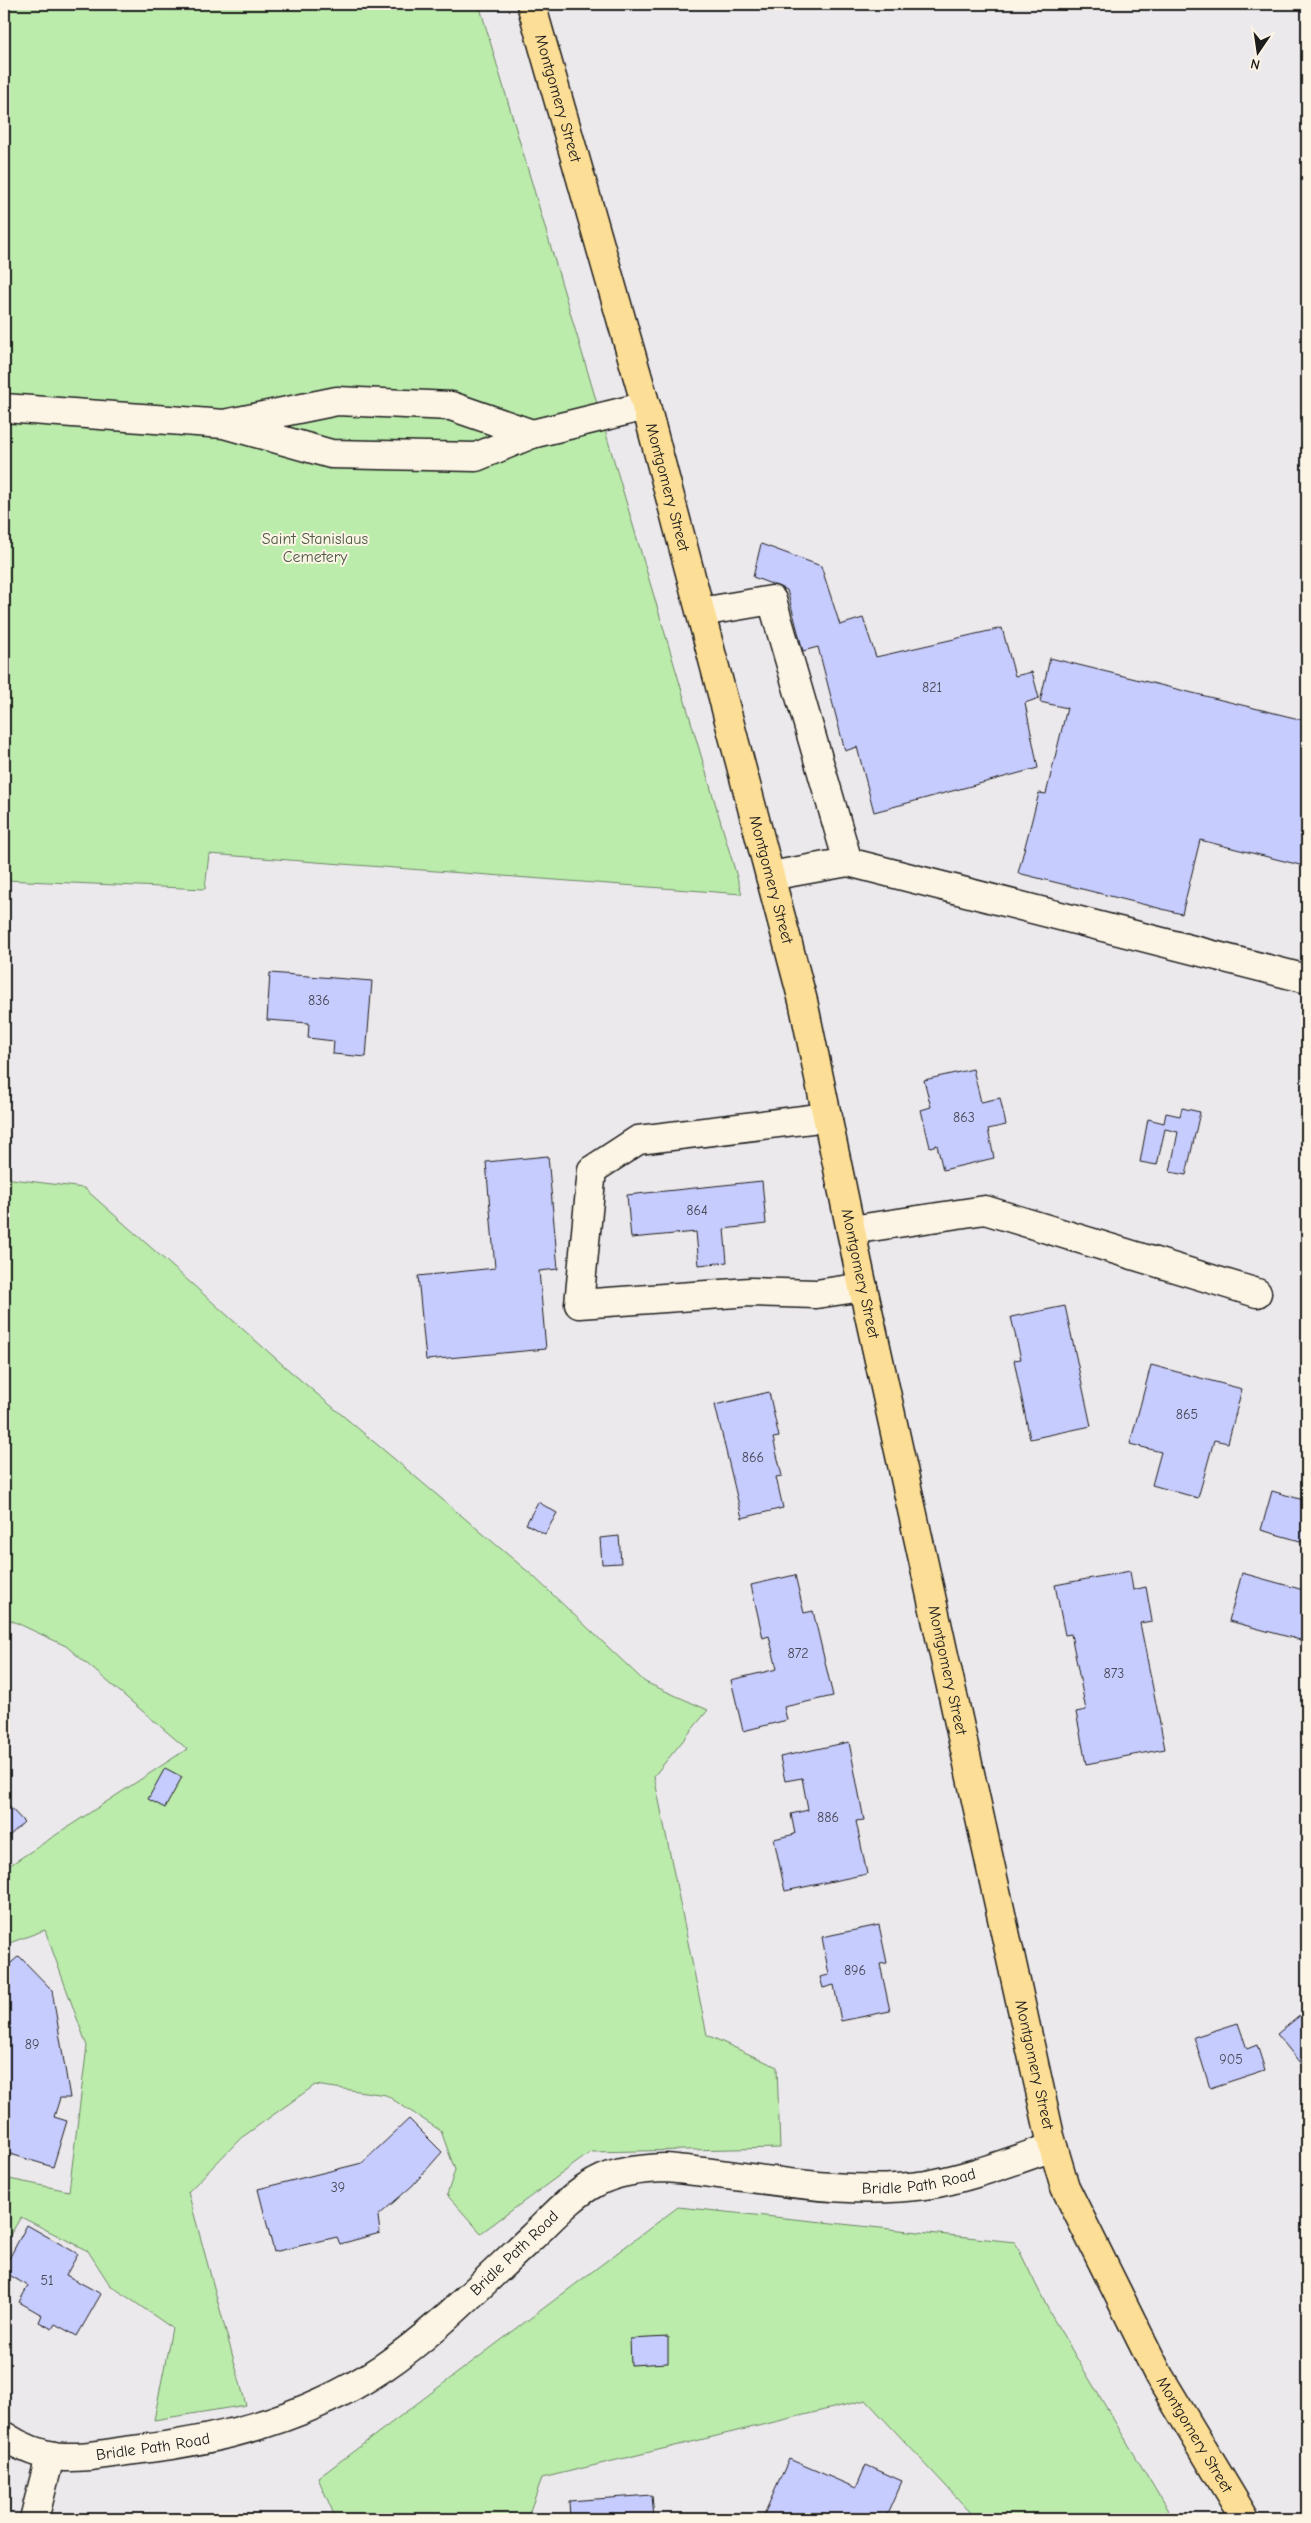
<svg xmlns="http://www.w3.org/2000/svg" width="1311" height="2523" viewBox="0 0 1311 2523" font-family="'Comic Neue',sans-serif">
	<rect width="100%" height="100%" fill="#ece9ed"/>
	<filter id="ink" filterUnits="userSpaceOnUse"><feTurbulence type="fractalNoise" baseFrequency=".02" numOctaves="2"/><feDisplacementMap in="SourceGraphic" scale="10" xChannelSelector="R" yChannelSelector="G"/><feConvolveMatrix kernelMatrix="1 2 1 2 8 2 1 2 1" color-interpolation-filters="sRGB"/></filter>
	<g filter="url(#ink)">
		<g fill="#bbecac" stroke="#6c8464">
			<path d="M4,4H479L742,894L209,854L205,889L4,880Z"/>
			<path d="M4,1178L84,1188L291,1372L532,1575L645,1682L708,1710L654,1776L707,2035L777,2067L780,2148L591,2152L481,2233L447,2195L455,2170L441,2131L386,2095L315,2085L241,2138L188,2192L246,2405L154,2420L172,2328L110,2285L88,2251L21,2217L4,2245V2178L69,2191L87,2046L45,1930L4,1945V1869L187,1749L66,1646L4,1617Z"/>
			<path d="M678,2207L1015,2242L1051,2315L1173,2519H966L971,2513L866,2400L542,2478L527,2519H336L318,2478Z"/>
		</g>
		<g fill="#c7ccff" stroke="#1c1c1c">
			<path d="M761,544L821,566L840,625L863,618L876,657L1002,628L1015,676L1032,672L1039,698L1025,703L1038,768L874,812L857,747L845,751L818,647L803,651L787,590L753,577Z"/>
			<path d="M1050,658L1307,721V852L1304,866L1200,840L1182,914L1018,873L1039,793L1046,794L1067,708L1040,702Z"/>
			<path d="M270,973L372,981L366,1057L333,1054L334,1041L308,1038L309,1023L267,1020Z"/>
			<path d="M973,1069L981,1102L1000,1098L1006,1125L988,1129L994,1158L943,1170L937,1145L930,1147L921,1110L931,1107L924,1080Z"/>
			<path d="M1182,1108L1200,1112L1186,1175L1170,1172L1178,1132L1165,1129L1157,1165L1140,1162L1148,1119L1164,1123L1166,1113L1180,1116Z"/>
			<path d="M548,1156L558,1269L539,1271L546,1349L426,1360L418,1276L495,1268L486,1162Z"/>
			<path d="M762,1181L766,1224L724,1229L727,1262L699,1265L696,1232L631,1238L627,1195Z"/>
			<path d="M1065,1306L1091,1426L1030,1439L1014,1360L1021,1359L1011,1317Z"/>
			<path d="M1151,1365L1242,1389L1228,1443L1214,1440L1198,1498L1152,1485L1161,1452L1130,1444Z"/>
			<path d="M769,1392L779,1437L773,1438L782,1476L776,1477L783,1508L742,1518L715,1405Z"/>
			<path d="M1272,1491L1307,1501V1543L1261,1530Z"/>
			<path d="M538,1502L557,1513L545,1534L526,1524Z"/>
			<path d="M619,1536L621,1563L602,1564L600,1538Z"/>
			<path d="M1130,1571L1133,1590L1146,1587L1152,1621L1140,1623L1165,1749L1086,1764L1076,1712L1086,1710L1071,1634L1065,1635L1055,1585Z"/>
			<path d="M1242,1573L1307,1591V1630L1304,1641L1229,1621Z"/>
			<path d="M795,1575L804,1613L813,1611L833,1696L784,1707L787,1720L743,1731L731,1680L777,1669L769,1636L763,1638L751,1585Z"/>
			<path d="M849,1742L864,1820L856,1821L867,1874L785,1891L774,1839L795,1834L791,1814L808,1810L802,1778L785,1781L780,1757Z"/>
			<path d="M165,1768L182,1777L165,1808L148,1799Z"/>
			<path d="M4,1801L24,1822L4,1841Z"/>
			<path d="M879,1925L887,1963L880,1964L890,2011L841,2021L834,1985L823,1988L820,1977L829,1975L822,1937Z"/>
			<path d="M19,1956L52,1990L70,2098H60L54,2117L67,2121L53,2167L4,2152V1969Z"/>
			<path d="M1307,2010V2065L1304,2068L1277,2034Z"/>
			<path d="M1238,2023L1247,2049L1257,2045L1265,2070L1210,2088L1194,2037Z"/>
			<path d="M409,2119L442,2152L413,2185L378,2216L380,2233L340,2244L337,2237L274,2252L258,2189L362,2163Z"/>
			<path d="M27,2225L78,2254L66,2275L101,2294L77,2336L55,2324L52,2329L39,2322L42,2315L19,2302L28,2286L4,2272V2268Z"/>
			<path d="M668,2337V2363L631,2365L630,2339Z"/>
			<path d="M789,2459L856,2488L866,2465L902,2481L885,2519H762Z"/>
			<path d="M652,2495L654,2519H570L569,2501Z"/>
		</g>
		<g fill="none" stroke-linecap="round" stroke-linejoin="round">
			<defs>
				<g id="minor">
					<path d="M4,408L224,424L331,454L476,457L532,434L451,406L337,401L224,424"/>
					<path d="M532,434L646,406"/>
					<path d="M701,612L772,600L848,862L770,876"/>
					<path d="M848,862L1307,979"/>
					<path d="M828,1117L638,1140L592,1170L579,1304L750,1292L816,1294L863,1287"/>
					<path d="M851,1230L985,1210L1257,1293"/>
					<path id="s1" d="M4,2436C54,2469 87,2455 142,2449C228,2439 312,2416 384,2367C437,2331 485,2280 532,2237C552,2218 571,2196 595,2183C616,2171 642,2169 665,2168C751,2175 839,2197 926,2185C969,2178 1012,2161 1053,2147"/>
					<path d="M34,2519L50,2457"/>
				</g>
				<g id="major">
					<path id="s2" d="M531,4L646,406L803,1001L860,1274L1050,2136L1065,2187L1159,2376L1245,2519"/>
				</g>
			</defs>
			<use href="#minor" stroke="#1c1c1c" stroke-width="31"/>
			<use href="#major" stroke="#1c1c1c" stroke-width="31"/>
			<use href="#minor" stroke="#fcf5e5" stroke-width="28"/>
			<use href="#major" stroke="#fcde96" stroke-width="28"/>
		</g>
	</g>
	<g text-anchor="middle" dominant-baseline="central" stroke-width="4" stroke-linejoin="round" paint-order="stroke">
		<g font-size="14" fill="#474855">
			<text x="932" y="687">821</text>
			<text x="319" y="1000">836</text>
			<text x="964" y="1117">863</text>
			<text x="697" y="1210">864</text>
			<text x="1187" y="1414">865</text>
			<text x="753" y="1457">866</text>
			<text x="798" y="1653">872</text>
			<text x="1114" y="1673">873</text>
			<text x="828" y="1817">886</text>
			<text x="855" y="1970">896</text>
			<text x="32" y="2044">89</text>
			<text x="1231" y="2059">905</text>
			<text x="338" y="2187">39</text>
			<text x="47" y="2280">51</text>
		</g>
		<g font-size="16" fill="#1c1c1c" stroke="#fcf5e5">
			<text stroke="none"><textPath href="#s2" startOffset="98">Montgomery Street</textPath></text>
			<text stroke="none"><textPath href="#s2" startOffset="502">Montgomery Street</textPath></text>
			<text stroke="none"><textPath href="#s2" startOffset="908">Montgomery Street</textPath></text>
			<text stroke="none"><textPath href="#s2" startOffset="1312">Montgomery Street</textPath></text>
			<text stroke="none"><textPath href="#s2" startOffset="1718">Montgomery Street</textPath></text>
			<text stroke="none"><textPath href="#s2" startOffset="2122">Montgomery Street</textPath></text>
			<text stroke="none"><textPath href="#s1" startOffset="1009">Bridle Path Road</textPath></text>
			<text stroke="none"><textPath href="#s1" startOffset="574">Bridle Path Road</textPath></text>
			<text stroke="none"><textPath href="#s2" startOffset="2528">Montgomery Street</textPath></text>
			<text stroke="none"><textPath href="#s1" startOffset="154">Bridle Path Road</textPath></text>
		</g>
		<g font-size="16" fill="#4c5a47" stroke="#fcf5e5">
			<text x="315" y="539">Saint Stanislaus<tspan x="315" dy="18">Cemetery</tspan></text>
		</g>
	</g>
	<rect width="1311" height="2523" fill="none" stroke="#fcf5e5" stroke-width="20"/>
	<rect x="10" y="10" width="1291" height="2503" fill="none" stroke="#1c1c1c" stroke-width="2" filter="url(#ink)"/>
	<g transform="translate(1258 52) rotate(193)" stroke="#fcf5e5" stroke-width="4" paint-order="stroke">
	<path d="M0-4L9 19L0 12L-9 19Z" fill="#1c1c1c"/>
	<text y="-8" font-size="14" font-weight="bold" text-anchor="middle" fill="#1c1c1c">N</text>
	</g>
</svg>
